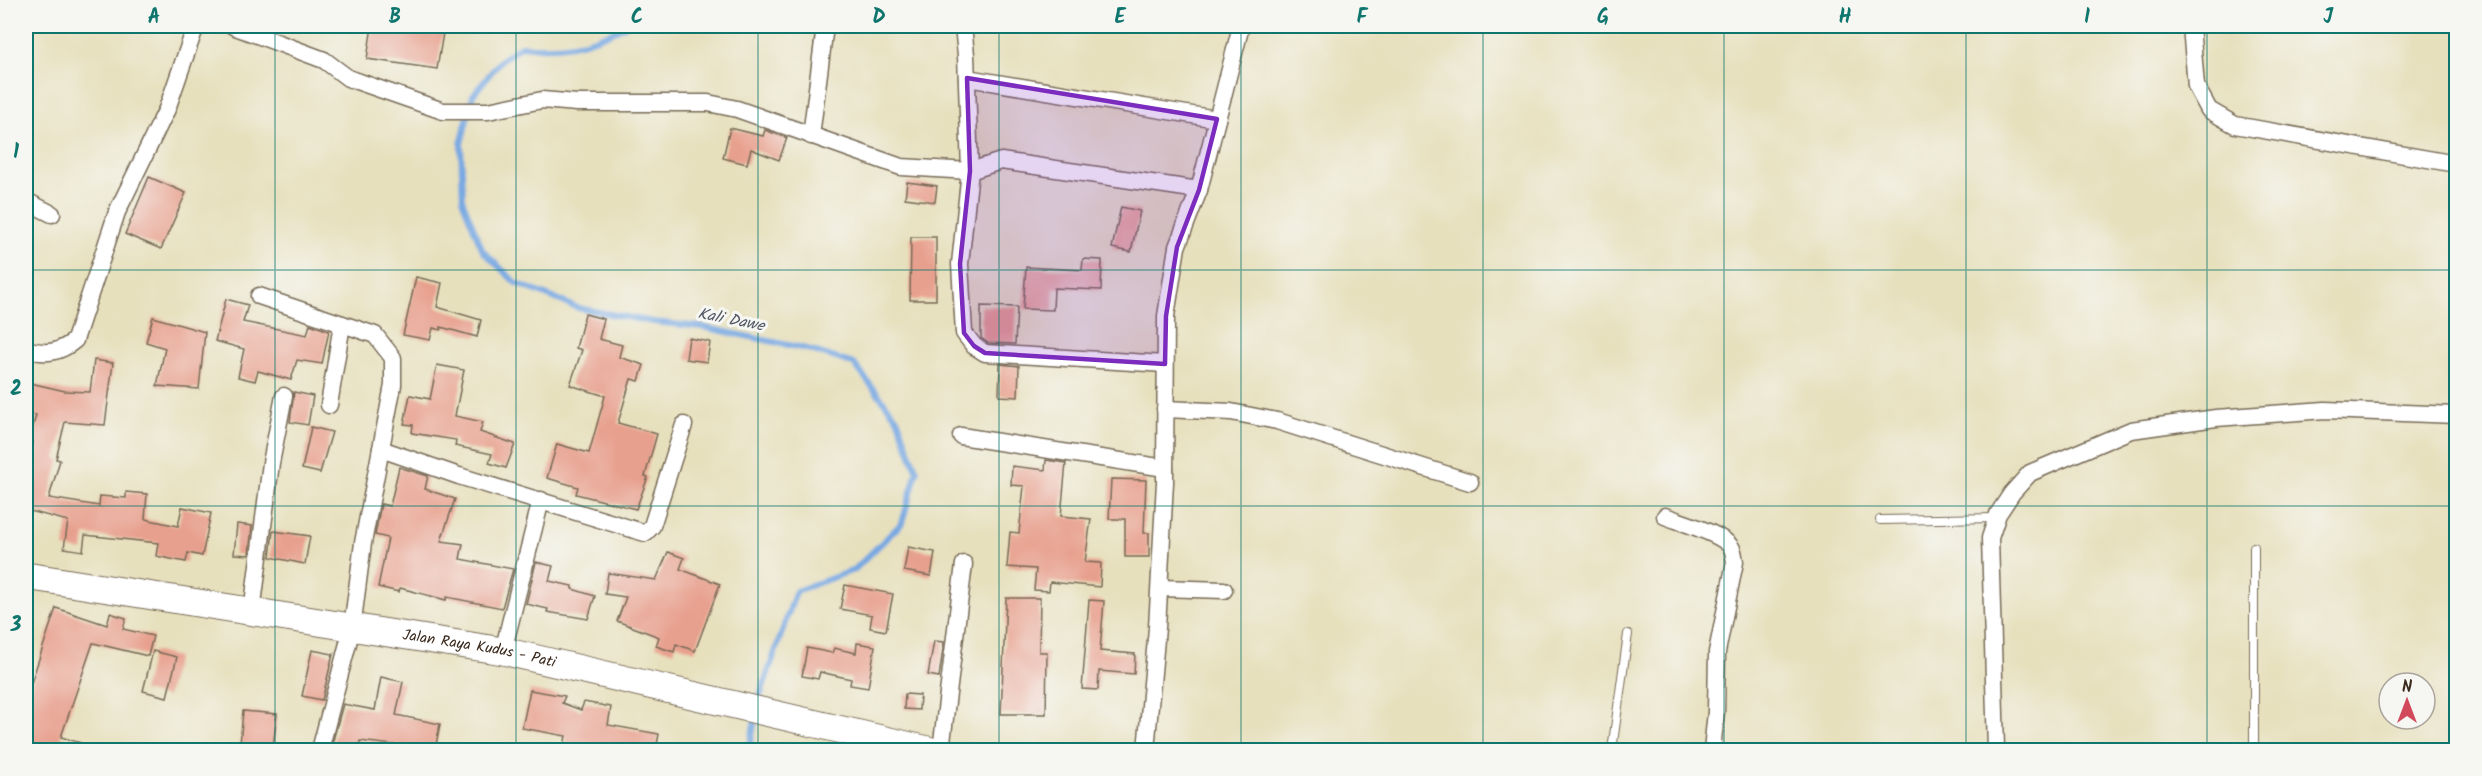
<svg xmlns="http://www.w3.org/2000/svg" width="2482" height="776" viewBox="0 0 2482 776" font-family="Kalam,sans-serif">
	<rect width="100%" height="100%" fill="#f6f6f2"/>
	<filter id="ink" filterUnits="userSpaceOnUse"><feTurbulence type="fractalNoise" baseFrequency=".0167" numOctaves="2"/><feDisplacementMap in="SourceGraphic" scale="12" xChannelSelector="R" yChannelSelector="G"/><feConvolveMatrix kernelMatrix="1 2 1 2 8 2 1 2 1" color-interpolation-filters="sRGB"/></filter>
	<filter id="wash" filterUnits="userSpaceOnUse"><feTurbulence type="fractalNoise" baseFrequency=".008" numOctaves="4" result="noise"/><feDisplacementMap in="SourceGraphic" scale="24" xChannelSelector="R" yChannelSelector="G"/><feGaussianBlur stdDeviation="1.35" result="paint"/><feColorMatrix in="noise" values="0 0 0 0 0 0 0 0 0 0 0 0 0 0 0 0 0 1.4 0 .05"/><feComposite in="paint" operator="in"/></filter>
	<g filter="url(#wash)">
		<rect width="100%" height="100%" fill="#e7e0bd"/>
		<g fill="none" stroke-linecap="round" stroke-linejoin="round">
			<g stroke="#77a8e2" stroke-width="6">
				<path d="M625,26C586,45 563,50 521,46L501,60L473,95L461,144L463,202L483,251L516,283L578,308L653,322L703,327L807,349L854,364L897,418L917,471L902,523L854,570L796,591L758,702"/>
				<path d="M749,750L756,715"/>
			</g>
		</g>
		<g id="blocks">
			<g fill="#e8a08e">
				<path d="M372,26L444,27L437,69L367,59Z"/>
				<path d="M730,128L763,136L765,130L787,138L779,160L751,149L747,164L723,158Z"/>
				<path d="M149,177L186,193L161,249L125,234Z"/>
				<path d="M907,182L937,186L935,202L905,198Z"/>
				<path d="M1121,207L1140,211L1131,252L1112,248Z"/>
				<path d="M911,237H936V300H910Z"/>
				<path d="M1083,259L1102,260L1101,290L1054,288L1053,310L1023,309L1026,267L1082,270Z"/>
				<path d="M416,277L442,283L437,307L481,320L477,337L441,327V330L433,328L430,340L403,335Z"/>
				<path d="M226,299L248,305L243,322L307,335L310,324L329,331L322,364L297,360L291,380L258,371L255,381L238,377L244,349L215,341Z"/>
				<path d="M981,306L1017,307L1015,344L988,343L981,338Z"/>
				<path d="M585,314L604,319L599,339L622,345L619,357L644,365L639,381L631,379L618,423L657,434L645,476L648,477L636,509L576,494L578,487L547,478L557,444L589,453L605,396L570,385L582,350L576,348Z"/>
				<path d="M153,317L205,332L199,389L157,386L165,348L146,342Z"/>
				<path d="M689,338L710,342L707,362L686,359Z"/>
				<path d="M94,360L113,363L105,425L65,422L56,459L60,460L49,498L99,506L100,496L126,498V492L147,494L145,519L178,526L182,507L211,513L202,556L188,553L186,562L156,556L158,543L85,535L83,551L64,548L68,521L26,510V471L33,442L29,441L36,415L26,413V382L65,391L90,392Z"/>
				<path d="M1000,364L1019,366L1018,397L999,396Z"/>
				<path d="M437,365L464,370L455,416L483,422L480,432L515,444L506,468L489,463L492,454L455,446L456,440L412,433L413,425L404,424L410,395L430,399Z"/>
				<path d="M294,392L313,396L308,425L290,422Z"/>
				<path d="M311,427L332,432L320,473L302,469Z"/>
				<path d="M1046,460L1066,463L1061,516L1091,519L1085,562L1101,563L1100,587L1050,582L1049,591L1034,590L1036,569L1007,567L1010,532L1019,533L1024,486L1011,485L1012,466L1045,470Z"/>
				<path d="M399,467L428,476L425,489L455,499L441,541L463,544L460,559L513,569L502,608L447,597L446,600L400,588L399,592L378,587L388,538L375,535L381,504L390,506Z"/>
				<path d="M1111,479L1146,480L1144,533H1149V557H1125V519H1109Z"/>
				<path d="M237,524L252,526L249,555L234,554Z"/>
				<path d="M273,531L310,536L305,564L270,557Z"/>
				<path d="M908,547L935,552L931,576L904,571Z"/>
				<path d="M668,552L684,558L680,569L720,584L695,651L676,644L674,652L656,646L659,637L617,621L626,597L605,594L608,573L656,580Z"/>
				<path d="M536,562L553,566L549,581L572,586V589L595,596L588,619L547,612L548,609L526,604Z"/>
				<path d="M845,585L893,594L886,631L870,628L872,615L840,609Z"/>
				<path d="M1006,598H1040L1039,652H1047L1046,714H1001Z"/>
				<path d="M1089,600L1104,601L1100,651L1135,654L1134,674L1099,671L1098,690L1082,689Z"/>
				<path d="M56,608L107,625L110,613L126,618L123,629L153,636L148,656L93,643L61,737L94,747L93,750H26V698Z"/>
				<path d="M934,641L944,642L939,677L928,675Z"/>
				<path d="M857,643L875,646L868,688L850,685L851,679L820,672L818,679L802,676L807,648L832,653L834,648L856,653Z"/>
				<path d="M312,650L333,654L322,700L302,696Z"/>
				<path d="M153,651L177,657L167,697L143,691Z"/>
				<path d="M381,677L403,682L396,715L440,724L435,750L360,741L358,750L332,744L343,704L375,710Z"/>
				<path d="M530,690L565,696L562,703L581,710L584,702L611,707L608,725L659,734L656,750H601L582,747L581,750H563L566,736L522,728Z"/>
				<path d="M905,694L920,695L919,710L904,709Z"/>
				<path d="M243,711L277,714L273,747L240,744Z"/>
			</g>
		</g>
	</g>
	<g filter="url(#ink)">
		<use href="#blocks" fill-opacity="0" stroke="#776a56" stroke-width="1.5"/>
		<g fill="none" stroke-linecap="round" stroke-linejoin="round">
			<defs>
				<g id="service">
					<path d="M1880,520L1997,518"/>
					<path d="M2254,547V750"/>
					<path d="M1612,750L1628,634"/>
				</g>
				<g id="minor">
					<path d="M233,26L324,60L348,78L443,111H488L542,100L577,103H708L737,109L901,167L970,171L960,264L964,333L974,346L985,353L1165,364"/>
					<path d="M963,26L966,55L970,171L1001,161L1199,190"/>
					<path d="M2191,26L2196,86L2209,110L2235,125L2456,164"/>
					<path d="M967,78L1217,119"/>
					<path d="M811,136L825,26"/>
					<path d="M26,201L52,214"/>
					<path d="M259,296L375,335L393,358V385L363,543L352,628L320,750"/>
					<path d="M26,349C45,355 60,353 75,340L117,212L167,109L194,31L200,26"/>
					<path d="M329,405L342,324"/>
					<path d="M1165,409L1231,412L1277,421L1470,482"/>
					<path d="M961,436L1165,468"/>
					<path d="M381,449L459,476L645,533L652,526L684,425"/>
					<path d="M1665,516C1680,522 1723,534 1731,547C1734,551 1734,557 1735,562L1717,652L1716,712L1712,750"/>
					<path d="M1160,588L1224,590"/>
					<path d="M252,612L271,463L284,396"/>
					<path d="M503,651L541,500"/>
					<path d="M941,750L964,564"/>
					<path d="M1146,750L1157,628L1165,482L1166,316L1177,247L1199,190L1241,26"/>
					<path d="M1996,750L1990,538L1998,514L2012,493L2030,473L2131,430L2216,418L2325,410L2456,415"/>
				</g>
				<g id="trunk">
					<path id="s1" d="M26,576L503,651L928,750"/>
				</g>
			</defs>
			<use href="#service" stroke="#776a56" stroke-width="10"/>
			<use href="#minor" stroke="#776a56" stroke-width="19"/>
			<use href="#trunk" stroke="#776a56" stroke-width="29"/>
			<use href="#service" stroke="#fff" stroke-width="8"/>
			<use href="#minor" stroke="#fff" stroke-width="16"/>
			<use href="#trunk" stroke="#fff" stroke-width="27"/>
		</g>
	</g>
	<path fill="#7b2cbf" fill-opacity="0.2" stroke="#7b2cbf" stroke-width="4.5" stroke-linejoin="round" d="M967,78L1217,119L1199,190L1177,247L1166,316L1165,364L985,353L974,346L964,333L960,264L970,171Z"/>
	<path fill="none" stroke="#0f766e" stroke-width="1.5" stroke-opacity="0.55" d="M275,26V750M516,26V750M758,26V750M999,26V750M1241,26V750M1483,26V750M1724,26V750M1966,26V750M2207,26V750M26,270H2456M26,506H2456"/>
	<g text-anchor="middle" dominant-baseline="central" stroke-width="6" stroke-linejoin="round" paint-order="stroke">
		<g font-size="15" fill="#3b2a1e" stroke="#f6f6f2">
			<text stroke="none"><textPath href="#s1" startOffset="459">Jalan Raya Kudus - Pati</textPath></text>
		</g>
		<g font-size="16" font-style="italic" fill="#505663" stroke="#f6f6f2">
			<text transform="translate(731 320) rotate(11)">Kali Dawe</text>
		</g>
	</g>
	<rect width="2482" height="776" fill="none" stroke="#f6f6f2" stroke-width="66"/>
	<g transform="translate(2407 701)"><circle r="28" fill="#f6f6f2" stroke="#aba49d" stroke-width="1.5"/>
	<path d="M0-4.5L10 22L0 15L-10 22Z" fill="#d1495b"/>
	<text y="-9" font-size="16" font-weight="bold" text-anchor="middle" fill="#3b2a1e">N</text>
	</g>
	<rect x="33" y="33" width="2416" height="710" fill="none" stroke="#0f766e" stroke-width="2"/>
	<g font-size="20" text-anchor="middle" font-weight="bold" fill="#0f766e">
		<text x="154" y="23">A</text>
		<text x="395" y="23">B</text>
		<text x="637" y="23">C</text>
		<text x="879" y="23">D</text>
		<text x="1120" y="23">E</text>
		<text x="1362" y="23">F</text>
		<text x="1603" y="23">G</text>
		<text x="1845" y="23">H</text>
		<text x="2087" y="23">I</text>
		<text x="2328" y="23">J</text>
		<text x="16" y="158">1</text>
		<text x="16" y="395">2</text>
		<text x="16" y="631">3</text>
	</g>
</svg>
